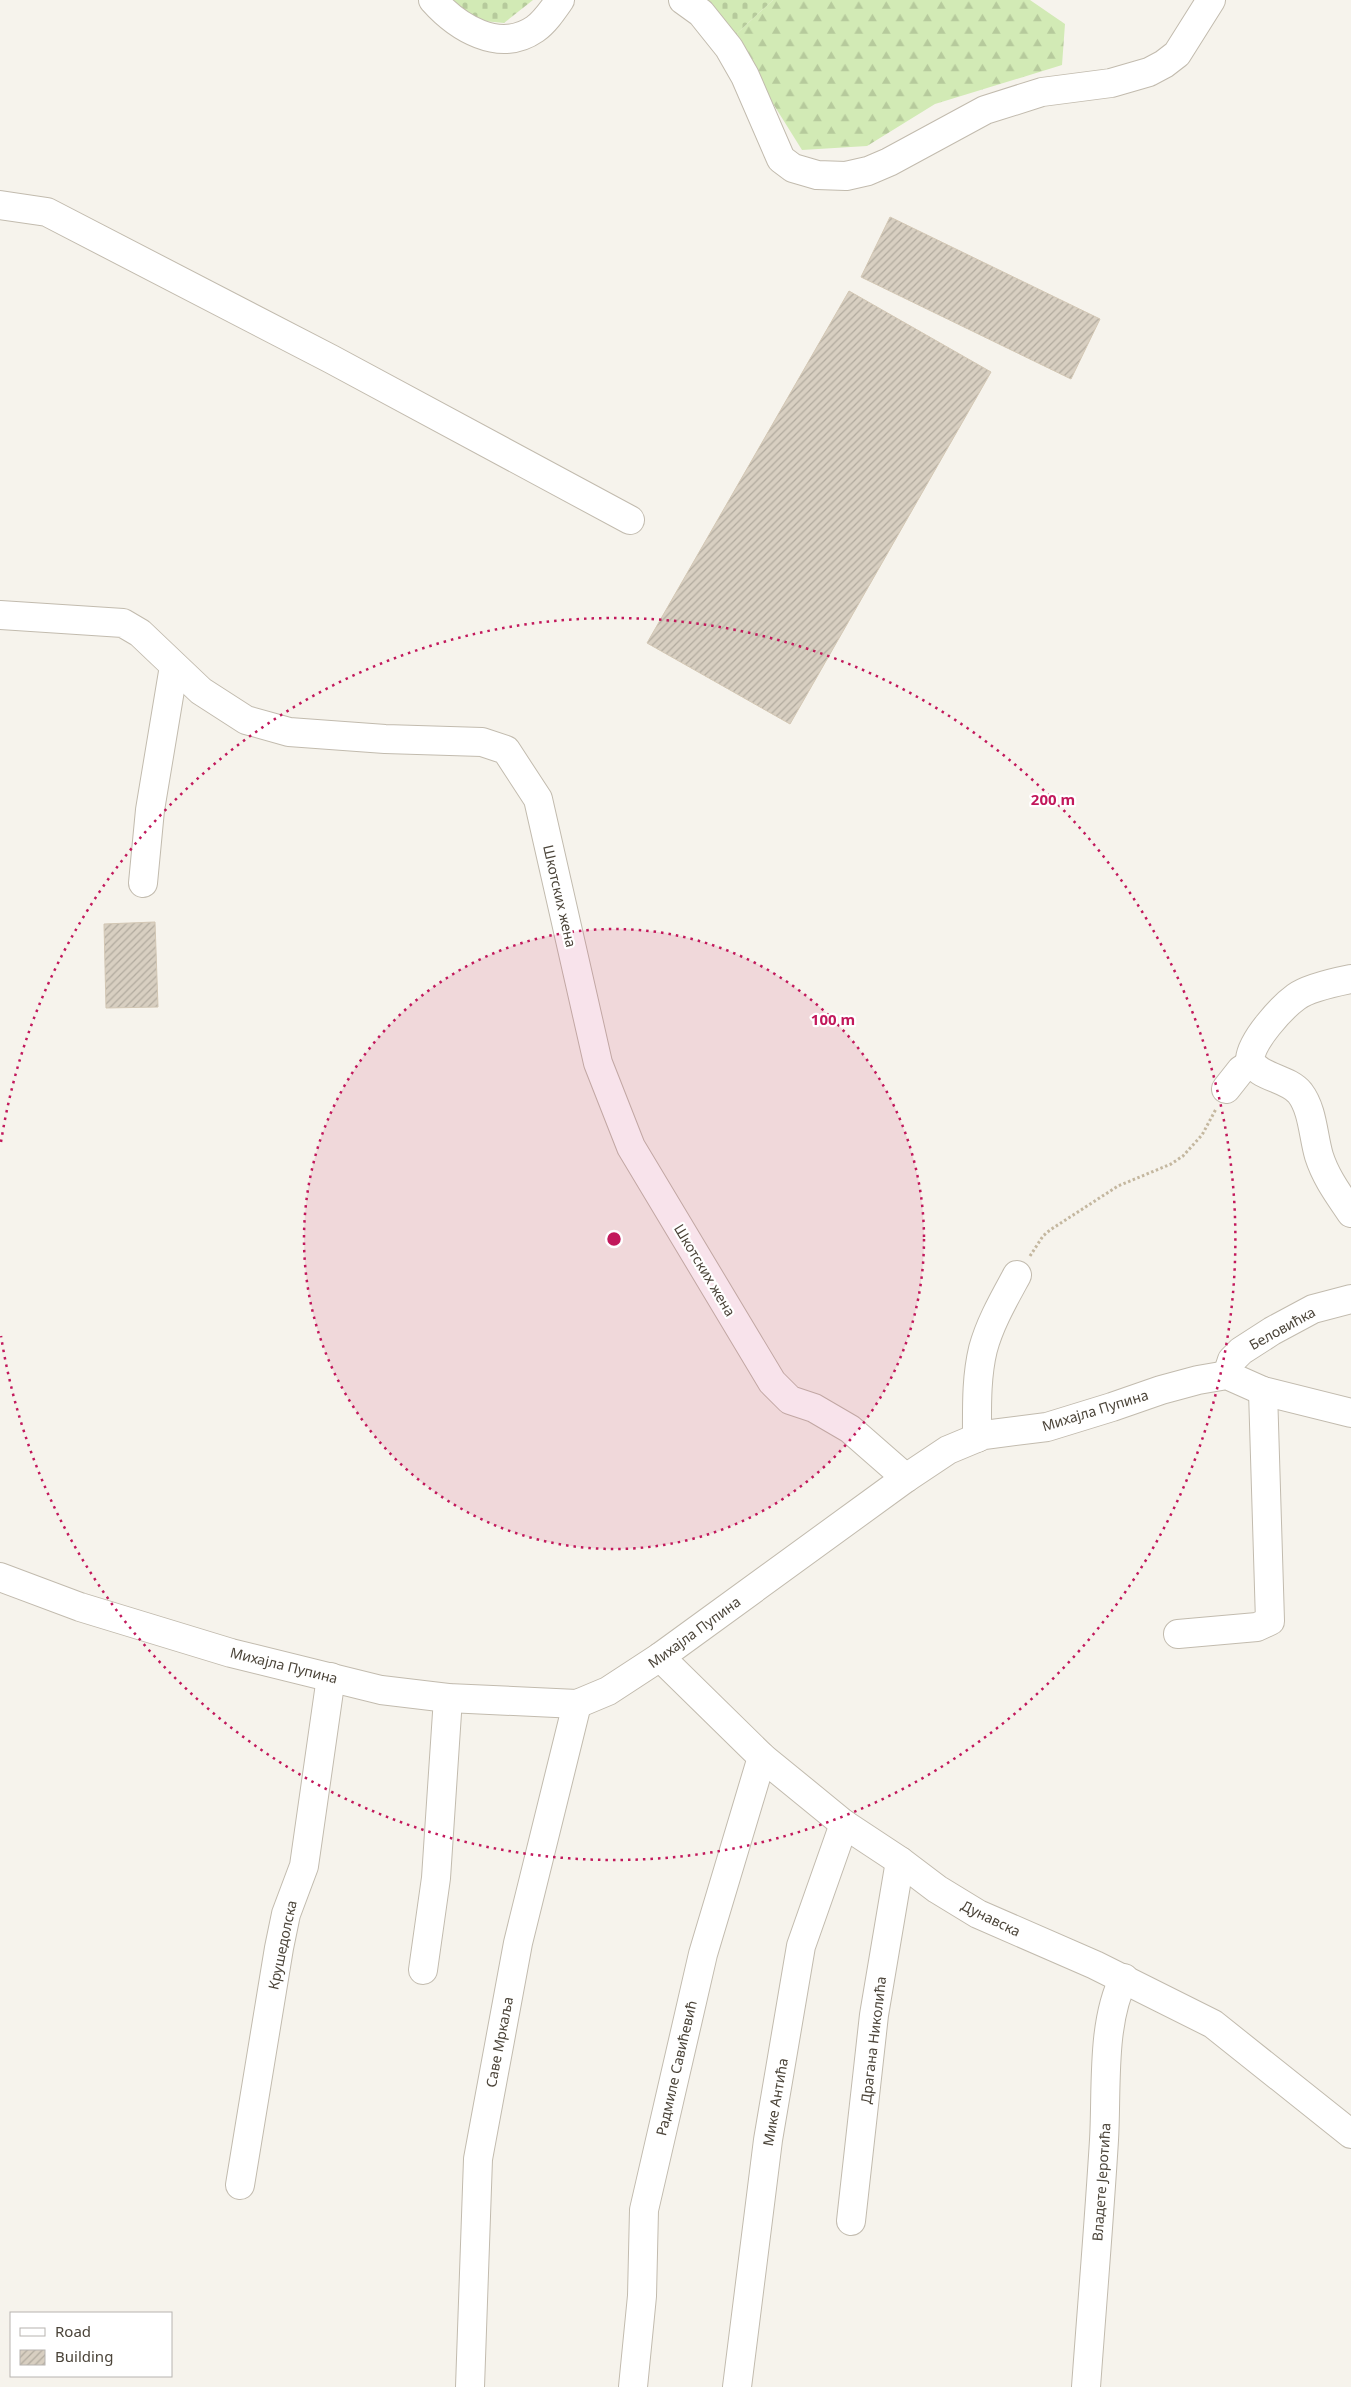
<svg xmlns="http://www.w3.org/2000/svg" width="1351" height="2387" viewBox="0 0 1351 2387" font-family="'Noto Sans',sans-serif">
	<defs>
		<pattern id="forest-firs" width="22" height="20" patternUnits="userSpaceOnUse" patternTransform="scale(1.25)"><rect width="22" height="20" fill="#d2eab5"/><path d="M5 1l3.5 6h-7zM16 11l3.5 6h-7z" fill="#b6ca9c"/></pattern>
		<pattern id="cemetery-stones" width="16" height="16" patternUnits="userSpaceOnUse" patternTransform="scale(1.25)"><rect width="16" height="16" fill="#d2eab5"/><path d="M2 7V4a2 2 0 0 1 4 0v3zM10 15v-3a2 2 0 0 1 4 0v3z" fill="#b6ca9c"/></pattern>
		<pattern id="building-hatch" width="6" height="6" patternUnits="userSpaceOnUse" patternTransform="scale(1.25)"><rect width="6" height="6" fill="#d8cfc1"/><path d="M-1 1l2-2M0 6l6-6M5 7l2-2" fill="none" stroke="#b1aa9e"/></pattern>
	</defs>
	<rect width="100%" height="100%" fill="#f6f3ec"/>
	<path fill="url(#forest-firs)" d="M773,0H1030L1065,24L1062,65L935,104L867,146L802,150L732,38Z"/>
	<g fill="url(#cemetery-stones)">
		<path d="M445,0H533L504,23L463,19Z"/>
		<path d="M702,0H773L732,38Z"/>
	</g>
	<g fill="url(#building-hatch)" stroke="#d3c7b4">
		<path d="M890,217L1100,319L1071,379L861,277Z"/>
		<path d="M849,291L991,372L790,724L647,643Z"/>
		<path d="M155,922L158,1007L106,1008L104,924Z"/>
	</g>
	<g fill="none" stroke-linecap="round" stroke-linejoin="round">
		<defs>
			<g id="minor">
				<path d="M433,0C457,27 499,54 535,29C545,22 553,10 560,0"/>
				<path d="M683,0L701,13L729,48L745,76L781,159L793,168L817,175L846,176L868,171L889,162L985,110L1042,92L1111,83L1149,72L1164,64L1177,54L1211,0"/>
				<path d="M0,205L47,212L331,359L630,520"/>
				<path d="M0,615L123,623L140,633L201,691L246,720L289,732L385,739L482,742L506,750L538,799L598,1063L631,1147L772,1382L790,1400L814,1408L850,1429L906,1478"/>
				<path d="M143,883L150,810L174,666"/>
				<path d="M1351,979C1336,982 1308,988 1296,997C1281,1008 1252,1040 1250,1059C1257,1078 1287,1077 1300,1093C1313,1110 1313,1136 1319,1156C1326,1178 1339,1195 1351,1213"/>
				<path d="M1226,1089L1241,1070L1252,1063"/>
				<path d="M1227,1375L1232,1360L1241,1351L1272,1331L1313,1309L1351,1299"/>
				<path d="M977,1438C977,1408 976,1378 983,1349C990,1323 1004,1299 1017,1275"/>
				<path d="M0,1577L80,1607L231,1653L381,1690L448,1698L577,1704L608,1691L660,1657L906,1478L948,1450L984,1435L1047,1427L1112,1407L1161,1390L1198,1380L1227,1375L1263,1391L1351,1413"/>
				<path d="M1178,1634L1257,1627L1270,1621L1263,1391"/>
				<path d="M660,1657L762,1757L844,1824L900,1861L937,1889L978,1914L1095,1965L1213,2024L1351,2134"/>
				<path d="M423,1970L436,1878L448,1698"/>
				<path d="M240,2185L279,1948L286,1914L304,1866L331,1677"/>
				<path d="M851,2221L874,2015L900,1861"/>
				<path d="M470,2387L478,2159L518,1943L577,1704"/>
				<path d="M633,2387L642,2296L644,2210L703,1954L762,1757"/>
				<path d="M737,2387L768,2140L801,1946L844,1824"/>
				<path d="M1086,2387C1092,2305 1099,2222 1104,2140C1107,2091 1101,2023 1124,1978"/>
			</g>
		</defs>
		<use href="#minor" stroke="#c2bbae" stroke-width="30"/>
		<path stroke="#c4b79f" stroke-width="3" stroke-dasharray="2.5 2.5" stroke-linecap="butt" d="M1030,1256L1043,1236L1050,1230L1118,1186L1171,1164L1183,1156L1202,1135L1216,1109"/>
		<use href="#minor" stroke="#fff" stroke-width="28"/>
	</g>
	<circle cx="614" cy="1239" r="310" fill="#c2185b" fill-opacity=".12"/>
	<g fill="none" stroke="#c2185b" stroke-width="2.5" stroke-dasharray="2.5 5">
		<circle cx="614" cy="1239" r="310"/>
		<path d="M1 1142A621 621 0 1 1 1 1336"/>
	</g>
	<g text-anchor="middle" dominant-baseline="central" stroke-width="4.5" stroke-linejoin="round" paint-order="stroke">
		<g font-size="14" fill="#4b4439" stroke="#fff">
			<text transform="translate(560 896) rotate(77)">Шкотских жена</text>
			<text transform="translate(705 1270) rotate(59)">Шкотских жена</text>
			<text transform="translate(1282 1328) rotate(-29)">Беловићка</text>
			<text transform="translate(1095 1410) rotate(-17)">Михајла Пупина</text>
			<text transform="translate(694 1632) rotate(-36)">Михајла Пупина</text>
			<text transform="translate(284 1665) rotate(14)">Михајла Пупина</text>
			<text transform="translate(991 1918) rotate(26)">Дунавска</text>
			<text transform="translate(282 1945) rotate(-78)">Крушедолска</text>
			<text transform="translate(873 2040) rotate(-83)">Драгана Николића</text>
			<text transform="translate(499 2042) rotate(-79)">Саве Мркаља</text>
			<text transform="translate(676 2068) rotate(-77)">Радмиле Савићевић</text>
			<text transform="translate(775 2102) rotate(-80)">Мике Антића</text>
			<text transform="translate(1101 2182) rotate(-86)">Владете Јеротића</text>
		</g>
	</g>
	<circle cx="614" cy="1239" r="8" fill="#c2185b" stroke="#fff" stroke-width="2.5"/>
	<g font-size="15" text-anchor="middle" font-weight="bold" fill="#c2185b" stroke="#fff" stroke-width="4.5" stroke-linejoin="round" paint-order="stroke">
		<text x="1053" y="805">200 m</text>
		<text x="833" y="1025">100 m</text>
	</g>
	<rect x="10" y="2312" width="162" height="65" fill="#ffffff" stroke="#b7b4b0"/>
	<rect x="20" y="2328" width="25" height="8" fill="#ffffff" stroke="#b7b4b0"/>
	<text x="55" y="2337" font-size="15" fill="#4b4439">Road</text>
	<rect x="20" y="2350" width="25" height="15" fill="url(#building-hatch)" stroke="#b7b4b0"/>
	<text x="55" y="2362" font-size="15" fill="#4b4439">Building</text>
</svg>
